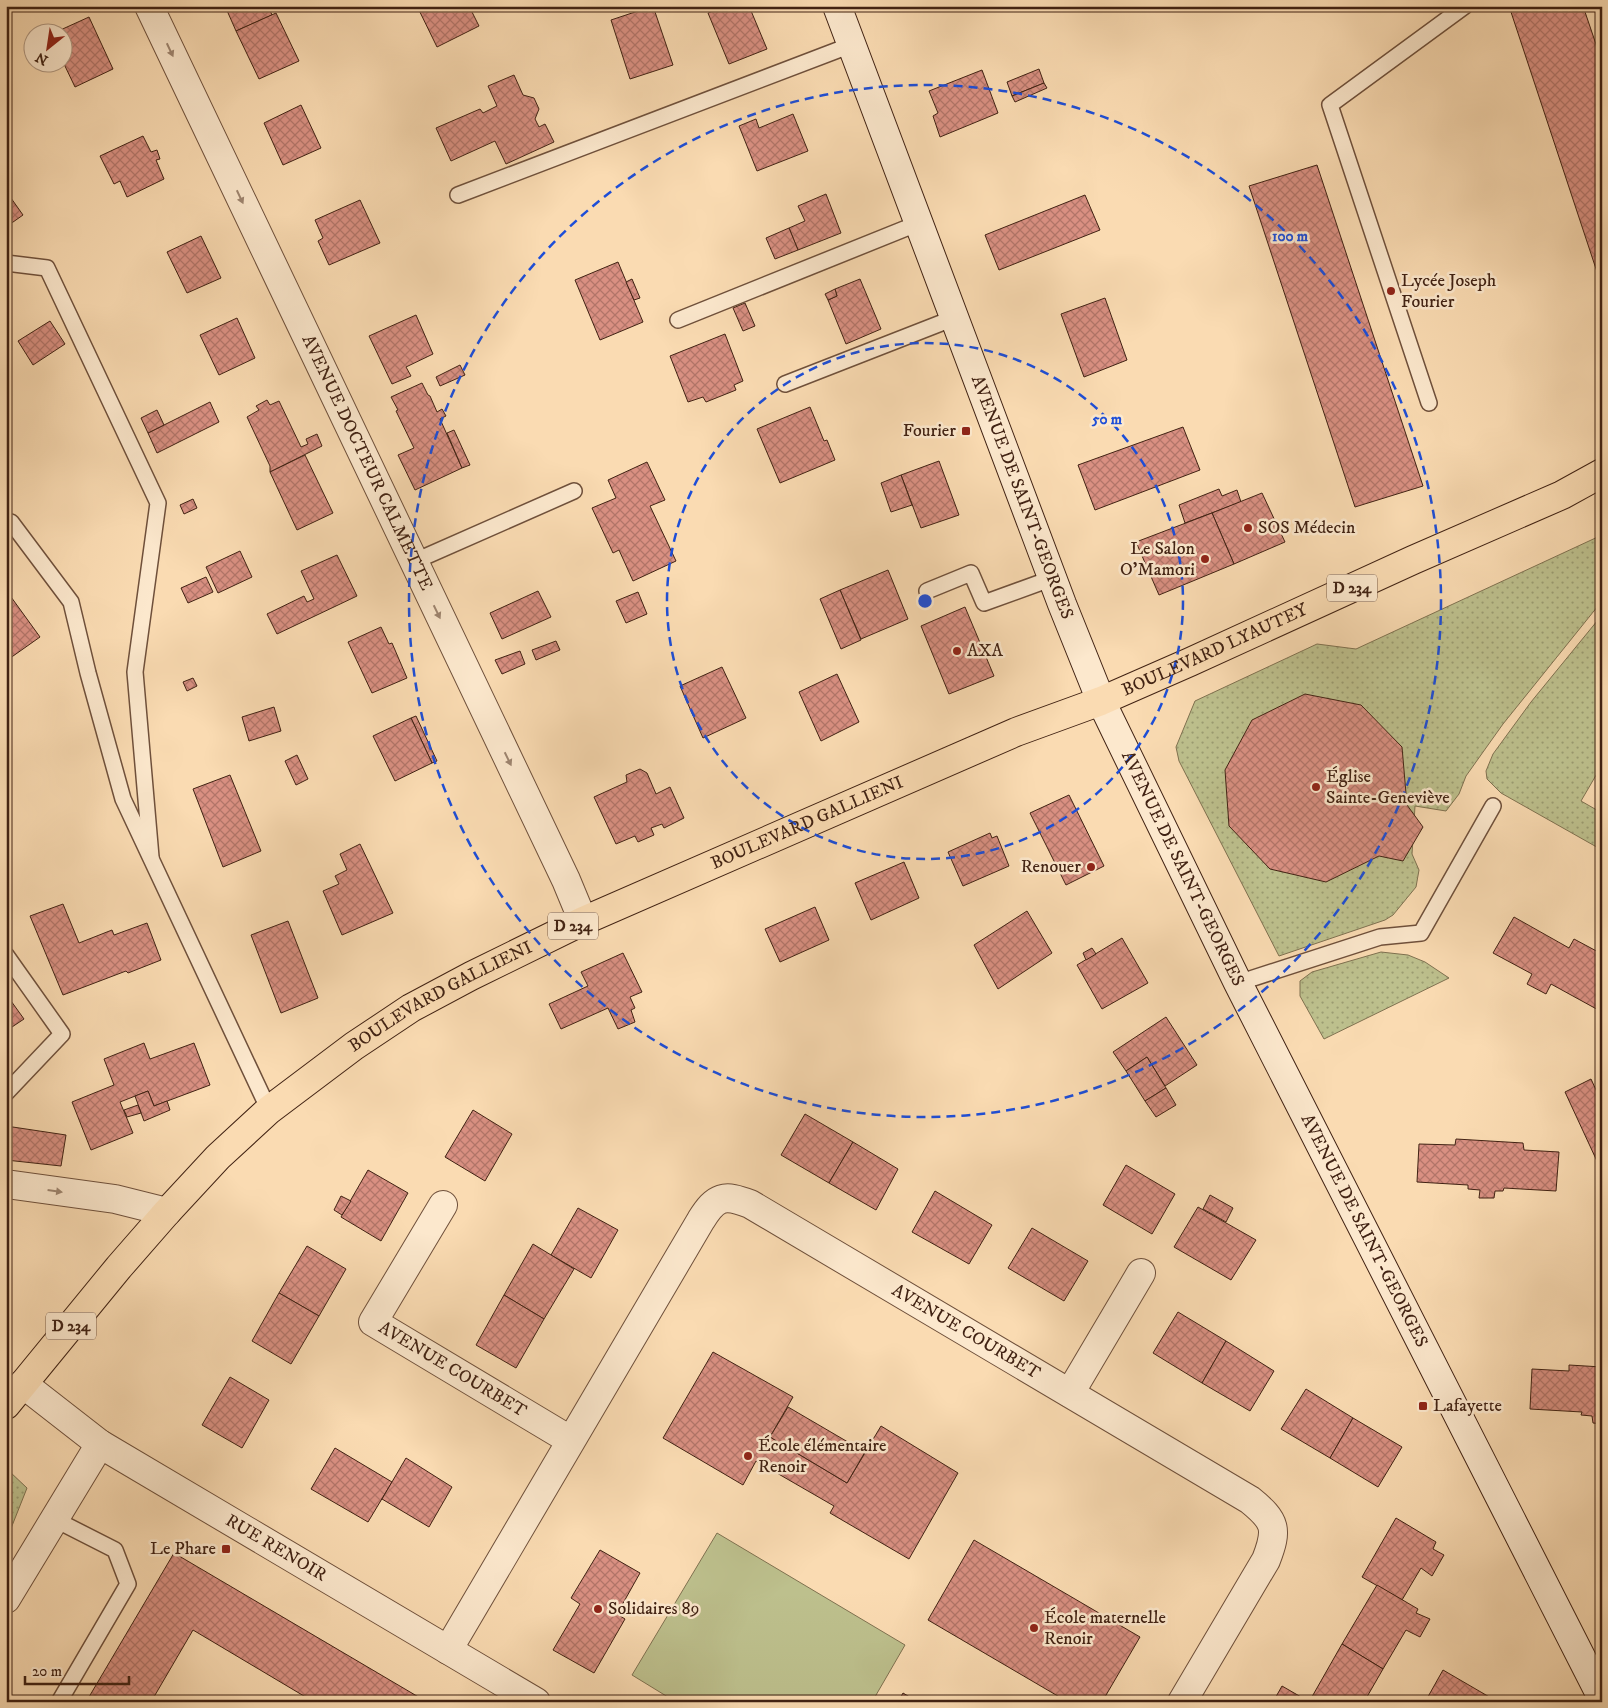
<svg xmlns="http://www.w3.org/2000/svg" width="1608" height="1708" viewBox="0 0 1608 1708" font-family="'IM FELL DW Pica',serif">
	<defs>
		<pattern id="green-dots" width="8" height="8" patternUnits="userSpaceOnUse" patternTransform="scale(1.25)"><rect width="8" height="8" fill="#bdc08d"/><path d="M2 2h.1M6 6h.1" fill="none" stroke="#9b9c72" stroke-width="1.8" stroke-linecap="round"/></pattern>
		<pattern id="building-cross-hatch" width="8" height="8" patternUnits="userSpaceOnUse" patternTransform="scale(1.25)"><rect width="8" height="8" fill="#d99082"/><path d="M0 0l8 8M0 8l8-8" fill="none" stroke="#b27569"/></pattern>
	</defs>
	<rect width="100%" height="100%" fill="#fadbb2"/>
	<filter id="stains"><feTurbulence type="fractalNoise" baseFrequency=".004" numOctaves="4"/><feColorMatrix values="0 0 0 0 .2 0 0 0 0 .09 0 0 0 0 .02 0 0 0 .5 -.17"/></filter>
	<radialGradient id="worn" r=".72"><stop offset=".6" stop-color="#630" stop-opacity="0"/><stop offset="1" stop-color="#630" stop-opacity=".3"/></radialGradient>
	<g fill="url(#green-dots)" stroke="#7f7150">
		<path d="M1602,535V601L1503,724L1466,776L1459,794L1446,811L1415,806L1412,854L1419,870L1416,887L1393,915L1385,920L1279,956L1179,761L1176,747L1195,701L1317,644L1356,649Z"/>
		<path d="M1602,615V765L1581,801L1602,813V850L1501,793L1487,779L1486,771L1493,754L1531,702Z"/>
		<path d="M1381,952L1408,955L1425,962L1449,978L1324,1039L1300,996V981L1312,972Z"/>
		<path d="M9,1471L27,1488L6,1541V1474Z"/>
	</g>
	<path fill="#bdc08d" stroke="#7f7150" d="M717,1533L905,1645L872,1702H676L632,1675Z"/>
	<g fill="url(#building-cross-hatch)" stroke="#412213">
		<path d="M225,6H268L272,15L236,31Z"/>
		<path d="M417,6H469L479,26L437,47Z"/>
		<path d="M653,6L673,65L630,79L611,20Z"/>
		<path d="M726,6H749L767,49L729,64L708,13Z"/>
		<path d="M1509,6H1583L1602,62V287Z"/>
		<path d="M276,13L299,61L259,79L236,31Z"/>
		<path d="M89,17L113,69L75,87L64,64L59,66L58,62H62V32H56Z"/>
		<path d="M1039,69L1044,83L1012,96L1007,82Z"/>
		<path d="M982,70L998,113L940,137L933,116L938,113L929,91Z"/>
		<path d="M514,75L523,95L534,98L539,109L535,119L539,127L545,124L554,142L506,164L495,141L451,161L436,128L480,109L483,113L497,106L488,86Z"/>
		<path d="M1044,83L1047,88L1015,102L1012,96Z"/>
		<path d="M301,105L321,148L283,165L264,123Z"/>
		<path d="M793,114L808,151L757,171L739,126L756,119L759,128Z"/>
		<path d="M143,136L151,152L157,150L160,159L156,160L164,179L127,197L120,181L114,184L100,156Z"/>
		<path d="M1317,165L1423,486L1355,507L1249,186Z"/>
		<path d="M6,191L23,215L6,227Z"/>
		<path d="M826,194L841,233L798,250L789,228L805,221L798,206Z"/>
		<path d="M1085,195L1100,230L999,270L985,235Z"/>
		<path d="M360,200L380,243L329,265L318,241L323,238L315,220Z"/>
		<path d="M789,228L798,250L775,259L766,238Z"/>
		<path d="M201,236L221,278L187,293L167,252Z"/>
		<path d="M618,262L643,322L600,340L575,280Z"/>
		<path d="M632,279L640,298L634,300L626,282Z"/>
		<path d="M860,279L881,329L846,344L828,300L837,296L835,289Z"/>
		<path d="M835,289L837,296L828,300L825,294Z"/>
		<path d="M1105,298L1127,360L1084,377L1061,314Z"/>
		<path d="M745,303L755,326L743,331L733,308Z"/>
		<path d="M416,315L433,354L406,367L411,376L392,384L369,336Z"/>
		<path d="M237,318L255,358L219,375L200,335Z"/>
		<path d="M50,321L65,344L33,365L18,341Z"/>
		<path d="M725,334L743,381L734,385L736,390L706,402L703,397L688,402L670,356Z"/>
		<path d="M460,365L465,375L440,386L436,377Z"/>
		<path d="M422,383L428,395L430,396L437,412L442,409L446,416L440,419L462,468L415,490L398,455L414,448L396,411L398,410L391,397Z"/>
		<path d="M267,400L270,405L279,401L301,447L308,444L306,439L317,434L322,446L270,472V466L247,417L259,410L256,406Z"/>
		<path d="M210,402L219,422L157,453L148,433Z"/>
		<path d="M810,407L824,441L827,440L835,460L780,483L757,429Z"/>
		<path d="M157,410L164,425L148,433L141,418Z"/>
		<path d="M1183,427L1200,470L1095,510L1078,465Z"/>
		<path d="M454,430L470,465L462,468L447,433Z"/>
		<path d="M305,455L333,513L297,530L270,472Z"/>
		<path d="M939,461L959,515L921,528L901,475Z"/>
		<path d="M647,462L665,500L650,506L676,561L633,581L619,550L613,553L592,508L616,498L608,480Z"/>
		<path d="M901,475L912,505L891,512L881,483Z"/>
		<path d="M1219,489L1222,496L1237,490L1241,502L1185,523L1179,505Z"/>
		<path d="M1262,493L1285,542L1234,564L1212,513Z"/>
		<path d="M193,499L197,508L184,514L180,505Z"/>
		<path d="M1212,513L1234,564L1159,595L1136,542Z"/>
		<path d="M240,551L252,577L218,593L206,567Z"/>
		<path d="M337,555L357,596L277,634L267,614L304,596L307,602L314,599L301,571Z"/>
		<path d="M888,570L908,619L861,639L840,590Z"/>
		<path d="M206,577L213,592L188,603L181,588Z"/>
		<path d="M6,590L40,637L6,661Z"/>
		<path d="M840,590L861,640L841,649L820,599Z"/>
		<path d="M538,591L551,617L502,639L490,613Z"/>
		<path d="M638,592L647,614L626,623L616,601Z"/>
		<path d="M965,607L994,676L949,694L921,626Z"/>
		<path d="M381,627L389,644L392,643L407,678L372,693L348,642Z"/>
		<path d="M556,641L560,650L536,660L532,650Z"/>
		<path d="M520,651L525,664L502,674L495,660Z"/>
		<path d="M722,667L746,718L703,738L680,686Z"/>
		<path d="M837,674L859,722L821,741L799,692Z"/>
		<path d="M193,678L197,686L187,691L183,682Z"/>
		<path d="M1305,694L1361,705L1402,747L1407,805L1423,827L1403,861L1379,856L1326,882L1270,869L1229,826L1225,770L1252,720Z"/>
		<path d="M274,707L281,731L249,741L242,717Z"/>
		<path d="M416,716L437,761L432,763L411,718Z"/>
		<path d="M411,718L432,763L395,781L373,736Z"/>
		<path d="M297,755L308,779L296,785L285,761Z"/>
		<path d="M640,769L647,773L656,794L670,787L684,818L664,828L662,824L651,828L654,835L638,842L635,836L616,844L594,797L627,782L626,775Z"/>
		<path d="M230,775L261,851L223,867L193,789Z"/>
		<path d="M1069,795L1104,866L1066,885L1030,813Z"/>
		<path d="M990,833L992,838L997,836L1009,866L963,886L948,852Z"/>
		<path d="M360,844L393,913L342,935L323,891L339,884L335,876L347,870L340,854Z"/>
		<path d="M904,862L919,898L871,920L855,883Z"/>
		<path d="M63,904L79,943L112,930L114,935L147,923L161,960L128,973L126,971L63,995L30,916Z"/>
		<path d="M815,907L829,940L780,962L765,929Z"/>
		<path d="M1027,911L1052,953L998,989L974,945Z"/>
		<path d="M1514,917L1569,948L1574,939L1602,954V1012L1551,984L1546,994L1527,984L1532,974L1493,953Z"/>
		<path d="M288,921L318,998L281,1013L251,935Z"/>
		<path d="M1122,938L1148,983L1102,1009L1077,965Z"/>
		<path d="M1092,948L1096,954L1086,960L1083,953Z"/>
		<path d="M623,953L642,992L630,997L635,1008L631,1010L635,1022L618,1029L608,1008L561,1029L549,1004L588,986L581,972Z"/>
		<path d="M6,994L24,1019L6,1031Z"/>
		<path d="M1166,1017L1197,1065L1165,1086L1147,1057L1126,1071L1113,1052Z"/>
		<path d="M144,1043L150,1059L194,1043L210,1085L154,1106L148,1091L120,1102L133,1133L91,1150L72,1102L114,1085L104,1059Z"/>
		<path d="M1147,1057L1166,1088L1145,1101L1126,1071Z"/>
		<path d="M1591,1079L1602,1103V1172L1565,1092Z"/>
		<path d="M1166,1088L1176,1105L1156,1117L1145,1101Z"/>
		<path d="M148,1091L154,1106L167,1101L170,1110L144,1121L135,1096Z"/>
		<path d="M138,1105L141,1113L127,1117L124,1110Z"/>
		<path d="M473,1110L512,1134L485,1181L445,1157Z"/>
		<path d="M805,1114L853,1142L829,1183L781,1155Z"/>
		<path d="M6,1126L66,1135L61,1166L6,1160Z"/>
		<path d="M1456,1139L1523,1143L1524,1150L1559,1152L1556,1191L1504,1188L1503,1191H1495L1494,1198H1479L1480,1190L1468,1189V1185L1417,1182L1419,1144L1455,1145Z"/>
		<path d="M853,1142L898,1169L876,1210L829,1183Z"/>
		<path d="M1126,1165L1175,1194L1152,1234L1103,1205Z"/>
		<path d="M368,1170L408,1193L381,1241L341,1217Z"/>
		<path d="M935,1191L992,1225L969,1264L912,1232Z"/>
		<path d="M1210,1195L1233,1208L1226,1222L1203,1209Z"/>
		<path d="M341,1196L351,1201L342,1215L334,1210Z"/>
		<path d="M1198,1207L1256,1240L1231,1280L1174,1247Z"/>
		<path d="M578,1208L618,1230L591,1278L551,1255Z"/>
		<path d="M1032,1228L1088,1261L1064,1301L1008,1268Z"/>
		<path d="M533,1244L574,1269L544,1319L504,1295Z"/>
		<path d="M307,1246L346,1269L319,1316L279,1293Z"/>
		<path d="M279,1293L319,1316L291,1364L252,1341Z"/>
		<path d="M504,1295L544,1319L516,1368L476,1345Z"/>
		<path d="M1178,1312L1226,1341L1202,1383L1153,1353Z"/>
		<path d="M1226,1341L1274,1371L1250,1411L1202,1383Z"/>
		<path d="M713,1352L793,1397L770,1437L847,1483L881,1426L958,1473L909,1559L830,1513L834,1506L756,1461L743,1485L663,1438Z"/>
		<path d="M1569,1365L1602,1367V1424L1593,1423L1592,1416L1581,1415L1582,1412L1530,1409L1532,1369L1569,1371Z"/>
		<path d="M230,1377L269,1400L242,1448L202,1425Z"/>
		<path d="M1306,1389L1353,1418L1330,1458L1281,1429Z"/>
		<path d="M788,1407L865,1452L847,1483L770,1437Z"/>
		<path d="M1353,1418L1402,1447L1378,1487L1330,1458Z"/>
		<path d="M335,1448L392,1482L368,1522L311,1489Z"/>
		<path d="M406,1458L452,1487L429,1527L382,1499Z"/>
		<path d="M1396,1518L1436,1542L1433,1549L1444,1555L1432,1576L1421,1568L1402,1600L1362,1577Z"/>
		<path d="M974,1540L1140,1637L1102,1702H1068L928,1620Z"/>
		<path d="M600,1550L640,1573L617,1614L625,1619L594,1673L553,1650L580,1604L571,1598Z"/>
		<path d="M174,1553L427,1702H314L193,1630L151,1702H86Z"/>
		<path d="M1377,1585L1418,1609L1416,1613L1430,1619L1420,1637L1406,1630L1383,1669L1342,1644Z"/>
		<path d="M1342,1644L1383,1669L1364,1702H1309Z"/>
		<path d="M1443,1670L1498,1702H1425Z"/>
		<path d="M1282,1686L1308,1701L1309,1702H1273Z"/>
		<path d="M903,1693L918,1702H898Z"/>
	</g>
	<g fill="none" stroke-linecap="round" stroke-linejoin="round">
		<defs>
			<g id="lane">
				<path d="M458,195L851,45"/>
				<path d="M6,263L47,268L158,503L135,672L151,857"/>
				<path d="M678,320L919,223"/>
				<path d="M785,384L954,318"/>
				<path d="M1429,403L1330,105L1465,6"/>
				<path d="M6,525L11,522L71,602L88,673L123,799L269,1110"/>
				<path d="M413,562L574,491"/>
				<path d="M927,591L971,573L984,603L1053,578"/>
				<path d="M6,955L62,1034L6,1093"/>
				<path d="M1238,983L1380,937L1421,933L1493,806"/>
				<path d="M54,1519L115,1550L128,1584L59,1702"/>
			</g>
			<g id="street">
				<path id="s1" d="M149,6L566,880L583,921"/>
				<path d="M6,1184L115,1199L167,1212"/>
				<path id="s2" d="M443,1205L373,1322L570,1440"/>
				<path id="s3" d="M23,1384L100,1444L536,1702"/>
				<path d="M1070,1393L1141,1273"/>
				<path d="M6,1599L100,1444"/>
				<path id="s4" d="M448,1650L701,1220C716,1196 724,1194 750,1204L1250,1500C1276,1521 1278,1529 1266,1560L1182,1702"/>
			</g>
			<g id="secondary">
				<path id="s5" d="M837,6L1062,604L1101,701L1238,983L1602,1698"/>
			</g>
			<g id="primary">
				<path id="s6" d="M6,1405L119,1267L167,1212L218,1157L269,1110L354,1046L411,1008L471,976L583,921L1016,732L1101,701L1190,662L1413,560L1562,495L1602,473"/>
			</g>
		</defs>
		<use href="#lane" stroke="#6f503b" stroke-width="18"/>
		<use href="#street" stroke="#6f503b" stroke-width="30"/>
		<use href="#secondary" stroke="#412213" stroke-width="30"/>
		<use href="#primary" stroke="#412213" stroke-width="30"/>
		<use href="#lane" stroke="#fce8cd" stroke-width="15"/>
		<use href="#street" stroke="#fce8cd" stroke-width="28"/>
		<use href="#secondary" stroke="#fce8cd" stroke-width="28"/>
		<use href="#primary" stroke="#fadbb2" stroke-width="28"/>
	</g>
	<defs><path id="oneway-solid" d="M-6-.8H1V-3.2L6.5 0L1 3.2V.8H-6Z" transform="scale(1.25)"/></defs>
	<g fill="#9e8570">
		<use href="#oneway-solid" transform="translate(170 50) rotate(65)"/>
		<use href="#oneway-solid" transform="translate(240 197) rotate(65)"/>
		<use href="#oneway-solid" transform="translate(437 612) rotate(64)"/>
		<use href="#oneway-solid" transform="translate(508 759) rotate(64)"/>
		<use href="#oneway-solid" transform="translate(55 1191) rotate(8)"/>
	</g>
	<g fill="none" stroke="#1d4ed8" stroke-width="2.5" stroke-dasharray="9 6">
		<circle cx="925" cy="601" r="258"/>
		<circle cx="925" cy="601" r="516"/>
	</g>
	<g fill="#8f2418" stroke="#fce8cd" stroke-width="2">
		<circle cx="1391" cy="291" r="5"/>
		<rect x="961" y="426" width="10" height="10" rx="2.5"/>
		<circle cx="1248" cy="528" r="5"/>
		<circle cx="1205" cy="559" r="5"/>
		<circle cx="957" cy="651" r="5"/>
		<circle cx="1316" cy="787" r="5"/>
		<circle cx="1091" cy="867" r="5"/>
		<rect x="1418" y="1401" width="10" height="10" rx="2.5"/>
		<circle cx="748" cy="1456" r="5"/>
		<rect x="221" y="1544" width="10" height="10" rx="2.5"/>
		<circle cx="598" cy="1609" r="5"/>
		<circle cx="1034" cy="1628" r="5"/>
	</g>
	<g text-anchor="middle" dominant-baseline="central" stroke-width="5" stroke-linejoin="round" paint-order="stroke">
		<g fill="#fce8cd" stroke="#795d4b" stroke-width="1">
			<rect x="1327" y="574.5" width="50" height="27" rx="4"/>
			<rect x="548" y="912.5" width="50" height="27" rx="4"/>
			<rect x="46" y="1312.5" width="50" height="27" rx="4"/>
		</g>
		<g font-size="16" font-weight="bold" fill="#412213">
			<text x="1352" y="588">D 234</text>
			<text x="573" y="926">D 234</text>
			<text x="71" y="1326">D 234</text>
		</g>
		<g font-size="18" fill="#412213" stroke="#fce8cd" text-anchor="start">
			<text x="1401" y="281">Lycée Joseph<tspan x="1401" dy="21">Fourier</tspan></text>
			<text x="956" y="431" text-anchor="end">Fourier</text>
			<text x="1258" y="528">SOS Médecin</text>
			<text x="1195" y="549" text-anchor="end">Le Salon<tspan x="1195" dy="21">O'Mamori</tspan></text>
			<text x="967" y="651">AXA</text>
			<text x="1326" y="777">Église<tspan x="1326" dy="21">Sainte-Geneviève</tspan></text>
			<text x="1081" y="867" text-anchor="end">Renouer</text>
			<text x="1433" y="1406">Lafayette</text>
			<text x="758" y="1446">École élémentaire<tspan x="758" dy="21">Renoir</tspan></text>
			<text x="216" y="1549" text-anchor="end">Le Phare</text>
			<text x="608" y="1609">Solidaires 89</text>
			<text x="1044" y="1618">École maternelle<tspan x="1044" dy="21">Renoir</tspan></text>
		</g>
		<g font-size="18" fill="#412213" stroke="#fce8cd">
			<text stroke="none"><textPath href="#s1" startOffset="506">AVENUE DOCTEUR CALMETTE</textPath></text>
			<text stroke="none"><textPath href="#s5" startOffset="525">AVENUE DE SAINT-GEORGES</textPath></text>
			<text stroke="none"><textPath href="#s6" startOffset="1451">BOULEVARD LYAUTEY</textPath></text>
			<text stroke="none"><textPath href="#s6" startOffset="1008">BOULEVARD GALLIENI</textPath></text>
			<text stroke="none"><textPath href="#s5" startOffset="930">AVENUE DE SAINT-GEORGES</textPath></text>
			<text stroke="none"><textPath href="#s6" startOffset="602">BOULEVARD GALLIENI</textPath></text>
			<text stroke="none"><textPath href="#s5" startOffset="1335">AVENUE DE SAINT-GEORGES</textPath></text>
			<text stroke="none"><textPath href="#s4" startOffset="809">AVENUE COURBET</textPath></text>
			<text stroke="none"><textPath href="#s2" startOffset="229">AVENUE COURBET</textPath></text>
			<text stroke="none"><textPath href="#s3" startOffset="302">RUE RENOIR</textPath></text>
		</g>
	</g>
	<circle cx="925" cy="601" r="8" fill="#1d4ed8" stroke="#fce8cd" stroke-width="2.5"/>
	<g font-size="15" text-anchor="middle" font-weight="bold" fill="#1d4ed8" stroke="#fce8cd" stroke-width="5" stroke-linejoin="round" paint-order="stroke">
		<text x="1290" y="241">100 m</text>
		<text x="1107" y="424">50 m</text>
	</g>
	<rect width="1608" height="1708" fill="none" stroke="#fadbb2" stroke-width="25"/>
	<rect x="8" y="8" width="1593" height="1693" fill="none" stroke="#412213" stroke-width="2.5"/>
	<rect x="12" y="12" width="1583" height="1683" fill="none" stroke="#412213"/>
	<g transform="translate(48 48) rotate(210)"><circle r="24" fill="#fce8cd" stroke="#b19983"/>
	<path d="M0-4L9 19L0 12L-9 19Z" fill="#8f2418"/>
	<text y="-8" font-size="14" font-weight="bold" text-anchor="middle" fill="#412213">N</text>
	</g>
	<path d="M25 1676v8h104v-8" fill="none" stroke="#412213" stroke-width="2.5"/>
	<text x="32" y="1676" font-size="15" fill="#412213" stroke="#fce8cd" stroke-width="4" paint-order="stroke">20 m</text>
	<rect width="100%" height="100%" filter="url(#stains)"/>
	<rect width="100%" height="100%" fill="url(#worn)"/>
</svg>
